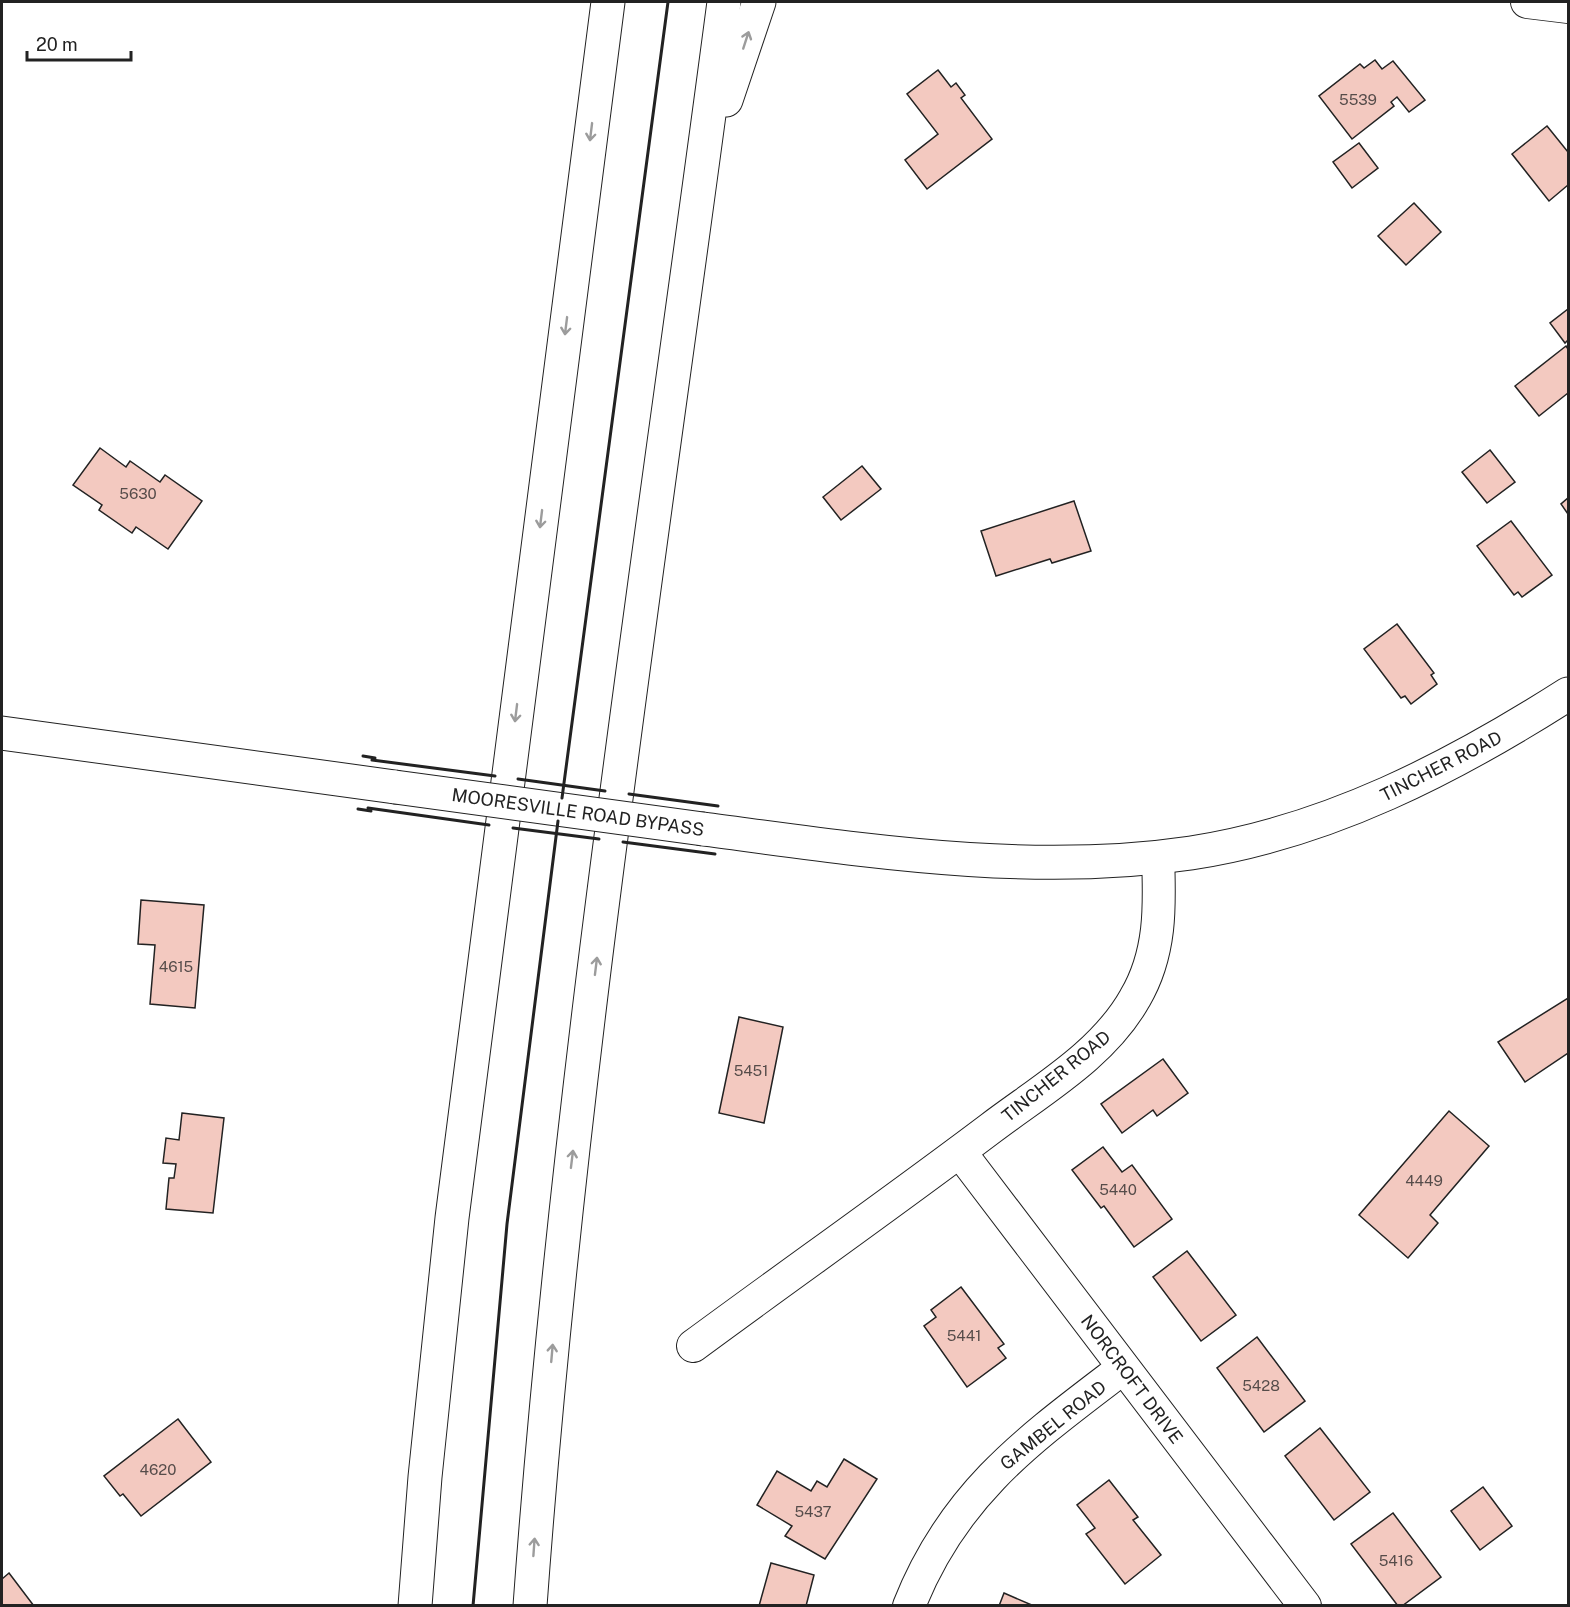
<svg xmlns="http://www.w3.org/2000/svg" width="1570" height="1607" viewBox="0 0 1570 1607" font-family="'Public Sans',sans-serif">
	<rect width="100%" height="100%" fill="#fff"/>
	<g fill="#f3c9c0" stroke="#222" stroke-width="1.5">
		<path d="M1375,60L1382,69L1393,61L1425,100L1409,112L1397,97L1391,102L1394,106L1352,139L1319,96L1360,64L1364,68Z"/>
		<path d="M938,70L951,87L956,83L965,95L961,98L992,139L927,189L905,160L938,134L907,94Z"/>
		<path d="M1547,126L1568,152V185L1549,201L1512,154Z"/>
		<path d="M1359,143L1378,168L1352,188L1333,162Z"/>
		<path d="M1414,203L1441,232L1406,265L1378,236Z"/>
		<path d="M1568,309V340L1565,343L1550,323Z"/>
		<path d="M1566,346L1568,349V393L1539,416L1515,386Z"/>
		<path d="M100,448L126,467L130,461L160,482L165,475L202,501L168,549L136,527L132,533L99,510L102,505L73,485Z"/>
		<path d="M1490,450L1515,482L1487,503L1462,472Z"/>
		<path d="M862,466L881,489L841,520L823,497Z"/>
		<path d="M1568,498V514L1561,504Z"/>
		<path d="M1074,501L1091,551L1052,563L1050,559L996,576L981,531Z"/>
		<path d="M1511,521L1552,575L1522,597L1518,592L1514,595L1477,546Z"/>
		<path d="M1397,624L1434,673L1431,675L1437,684L1411,704L1405,696L1401,698L1364,649Z"/>
		<path d="M141,900L204,905L195,1008L150,1004L155,945L138,944Z"/>
		<path d="M1568,998V1053L1525,1082L1498,1042Z"/>
		<path d="M739,1017L783,1027L764,1123L719,1113Z"/>
		<path d="M1163,1059L1188,1093L1157,1116L1153,1110L1122,1133L1101,1104Z"/>
		<path d="M1449,1111L1489,1146L1430,1215L1438,1223L1408,1258L1359,1215Z"/>
		<path d="M182,1113L224,1118L213,1213L166,1209L169,1178H174L176,1164L163,1163L166,1138L179,1140Z"/>
		<path d="M1103,1147L1122,1172L1132,1165L1172,1219L1134,1247L1104,1206L1101,1208L1072,1170Z"/>
		<path d="M1187,1251L1236,1315L1201,1341L1153,1277Z"/>
		<path d="M961,1287L1004,1344L998,1348L1006,1358L967,1387L924,1326L936,1317L931,1310Z"/>
		<path d="M1257,1337L1305,1401L1264,1432L1217,1368Z"/>
		<path d="M178,1419L211,1462L141,1516L123,1494L120,1496L104,1476Z"/>
		<path d="M1320,1428L1370,1492L1334,1520L1285,1456Z"/>
		<path d="M844,1459L877,1479L825,1559L785,1536L792,1526L757,1505L777,1471L811,1491L817,1481L827,1487Z"/>
		<path d="M1109,1480L1138,1517L1133,1520L1161,1555L1125,1584L1086,1534L1095,1528L1077,1505Z"/>
		<path d="M1483,1487L1512,1526L1480,1550L1451,1511Z"/>
		<path d="M1393,1513L1441,1577L1402,1606H1398L1351,1544Z"/>
		<path d="M771,1563L814,1575L806,1606H759Z"/>
		<path d="M9,1573L34,1606H2V1579Z"/>
		<path d="M1004,1593L1034,1606H999Z"/>
	</g>
	<g fill="none" stroke-linecap="round" stroke-linejoin="round">
		<defs>
			<g id="street">
				<path d="M1527,2L1568,7"/>
				<path d="M960,1152L1305,1606"/>
				<path d="M693,1346C792,1273 893,1202 991,1128C1041,1090 1103,1055 1135,998C1161,954 1160,907 1158,857"/>
				<path d="M909,1606C954,1492 1030,1439 1123,1368"/>
			</g>
			<g id="secondary">
				<path d="M2,733L395,787"/>
				<path d="M703,829C863,850 1029,877 1191,853C1328,832 1452,768 1568,694"/>
			</g>
			<g id="highway">
				<path d="M726,100L759,2"/>
				<path d="M415,1606L425,1477L452,1218L608,2"/>
				<path d="M530,1606C569,1068 654,535 724,2"/>
			</g>
		</defs>
		<use href="#street" stroke="#222" stroke-width="34"/>
		<use href="#secondary" stroke="#222" stroke-width="35"/>
		<use href="#highway" stroke="#222" stroke-width="35"/>
		<use href="#street" stroke="#fff" stroke-width="32"/>
		<use href="#secondary" stroke="#fff" stroke-width="33"/>
		<use href="#highway" stroke="#fff" stroke-width="33"/>
		<defs>
			<path id="secondary-bridge" d="M395,787L703,829"/>
		</defs>
		<use href="#secondary-bridge" stroke="#222" stroke-width="35" stroke-linecap="butt"/>
		<use href="#secondary-bridge" stroke="#fff" stroke-width="33"/>
		<g stroke="#222" stroke-width="3">
			<path d="M363,756L375,758"/>
			<path d="M372,760L495,776"/>
			<path d="M518,779L605,791"/>
			<path d="M629,794L718,806"/>
			<path d="M562,798L668,2"/>
			<path d="M368,808L489,825"/>
			<path d="M358,809L371,811"/>
			<path d="M513,828L599,839"/>
			<path d="M623,842L715,854"/>
			<path d="M473,1606L507,1224L558,821"/>
		</g>
	</g>
	<defs><path id="oneway-shaft" d="M-6 0H5M1.5-3L5.5 0L1.5 3" fill="none" stroke-width="1.6" stroke-linecap="round" stroke-linejoin="round" transform="scale(1.5)"/></defs>
	<g stroke="#9c9c9c">
		<use href="#oneway-shaft" transform="translate(746 40) rotate(-72)"/>
		<use href="#oneway-shaft" transform="translate(591 132) rotate(97)"/>
		<use href="#oneway-shaft" transform="translate(566 326) rotate(97)"/>
		<use href="#oneway-shaft" transform="translate(541 519) rotate(97)"/>
		<use href="#oneway-shaft" transform="translate(516 713) rotate(97)"/>
		<use href="#oneway-shaft" transform="translate(596 966) rotate(-83)"/>
		<use href="#oneway-shaft" transform="translate(572 1159) rotate(-83)"/>
		<use href="#oneway-shaft" transform="translate(552 1353) rotate(-85)"/>
		<use href="#oneway-shaft" transform="translate(534 1547) rotate(-86)"/>
	</g>
	<g text-anchor="middle" dominant-baseline="central" stroke-width="4.5" stroke-linejoin="round" paint-order="stroke">
		<g font-size="15" fill="#564c4a">
			<text x="1358" y="99">5539</text>
			<text x="138" y="493">5630</text>
			<text x="176" y="966">4615</text>
			<text x="751" y="1070">5451</text>
			<text x="1424" y="1180">4449</text>
			<text x="1118" y="1189">5440</text>
			<text x="964" y="1335">5441</text>
			<text x="1261" y="1385">5428</text>
			<text x="158" y="1469">4620</text>
			<text x="813" y="1511">5437</text>
			<text x="1396" y="1560">5416</text>
		</g>
		<g font-size="18" fill="#222" stroke="#fff">
			<text transform="translate(1441 766) rotate(-27)">TINCHER ROAD</text>
			<text transform="translate(578 812) rotate(8)">MOORESVILLE ROAD BYPASS</text>
			<text transform="translate(1056 1076) rotate(-39)">TINCHER ROAD</text>
			<text transform="translate(1132 1379) rotate(53)">NORCROFT DRIVE</text>
			<text transform="translate(1053 1425) rotate(-39)">GAMBEL ROAD</text>
		</g>
	</g>
	<rect width="1570" height="1607" fill="none" stroke="#222222" stroke-width="6"/>
	<path d="M27 51v9h104v-9" fill="none" stroke="#222222" stroke-width="3"/>
	<text x="36" y="51" font-size="18" fill="#222222" stroke="#ffffff" stroke-width="4.5" paint-order="stroke">20 m</text>
</svg>
